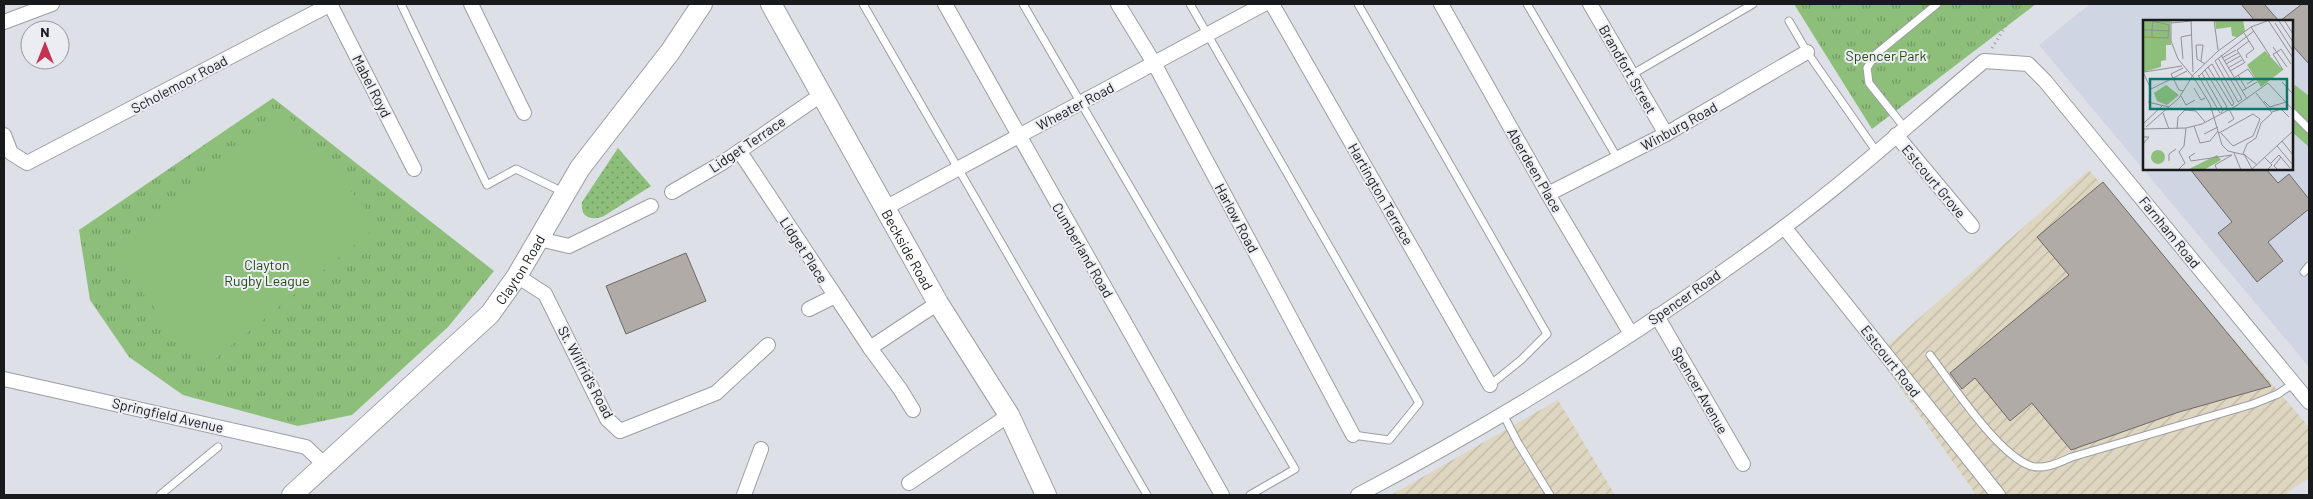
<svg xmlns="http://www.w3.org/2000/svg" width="2313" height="499" viewBox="0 0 2313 499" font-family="Barlow,sans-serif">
	<defs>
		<pattern id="industrial-furrows" width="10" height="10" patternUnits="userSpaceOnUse" patternTransform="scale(1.25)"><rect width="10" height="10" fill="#ded6c0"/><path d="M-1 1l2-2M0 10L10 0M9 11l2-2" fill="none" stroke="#beb7a4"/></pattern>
		<pattern id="grass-dots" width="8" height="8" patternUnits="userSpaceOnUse" patternTransform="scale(1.25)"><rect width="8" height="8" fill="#8dbf7b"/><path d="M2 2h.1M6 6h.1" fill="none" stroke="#729a64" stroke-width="1.8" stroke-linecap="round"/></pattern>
		<pattern id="park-tufts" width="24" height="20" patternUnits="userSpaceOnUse" patternTransform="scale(1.25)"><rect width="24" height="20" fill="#8dbf7b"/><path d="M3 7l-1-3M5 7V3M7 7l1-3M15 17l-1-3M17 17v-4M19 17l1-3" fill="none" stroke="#729a64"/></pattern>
	</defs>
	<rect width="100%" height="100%" fill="#dde0e6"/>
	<g fill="url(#industrial-furrows)">
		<path d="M2089,170L2309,427V478L2288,492L2290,495H1969L1975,493L1877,355Z"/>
		<path d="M1558,400L1615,495H1391Z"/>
	</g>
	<path fill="#cfd5e2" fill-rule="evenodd" d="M2090,4H2309V367L2039,45ZM2144,21H2292V169H2144Z"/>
	<path fill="url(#grass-dots)" d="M618,148L651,186L604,216C592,221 580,218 582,202Z"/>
	<g fill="url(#park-tufts)">
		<path d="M1794,4H2036L1872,129Z"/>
		<path d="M273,98L494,271L448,327L352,415L298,426L183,395L129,357L90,300L79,230Z"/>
	</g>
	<g fill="#8dbf7b">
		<path d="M2295,85L2309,96V147L2292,132V89Z"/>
		<path d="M283,109L379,225L204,368L108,251Z"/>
	</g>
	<g fill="#b0aba6" stroke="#6e6965">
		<path d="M2241,4H2264L2279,21H2255Z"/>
		<path d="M2302,4H2309V64L2292,45V21H2280Z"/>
		<path d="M2190,169H2266L2278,183L2289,174L2309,199V209L2268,242L2283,261L2257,282L2218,233L2232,222Z"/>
		<path d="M2103,182L2271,386L2179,412L2071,450L2032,403L2010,421L1975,378L1962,389L1950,373L2069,275L2037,237Z"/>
		<path d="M686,253L706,301L626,334L606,286Z"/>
	</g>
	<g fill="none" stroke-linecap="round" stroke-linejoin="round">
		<defs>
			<g id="lane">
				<path d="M401,4L487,185L516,169L563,192"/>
				<path d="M863,4L1147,495"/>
				<path d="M1023,4L1295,469L1250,495"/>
				<path d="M1190,4L1419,403L1389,440L1353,435"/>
				<path d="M1358,4L1547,334L1521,360L1490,385"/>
				<path d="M1527,4L1618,159"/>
				<path d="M1789,21L1807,52L1876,151"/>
				<path d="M1631,75L1753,4"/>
				<path d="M2292,112L2309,129"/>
				<path d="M1904,127L1869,83L1867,68L1876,54L1937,4"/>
				<path d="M2304,272L2309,266"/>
				<path d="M1930,355C1952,384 1998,455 2031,466C2045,470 2060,462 2072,457L2253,404L2278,394L2294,383"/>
				<path d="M1503,414L1518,443L1550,495"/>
				<path d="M160,495L218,447"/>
			</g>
			<g id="street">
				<path d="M330,4L414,169"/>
				<path d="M471,4L524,113"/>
				<path d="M945,4L1222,495"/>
				<path d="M1118,4L1154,63L1353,435"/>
				<path d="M1272,4L1490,385"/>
				<path d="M1441,4L1548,194L1631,334"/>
				<path d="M1590,4L1666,134"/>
				<path d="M4,22L52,4"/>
				<path d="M4,135L11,153L27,163L331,4"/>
				<path d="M1896,135L1972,226"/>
				<path d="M740,152L870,348L938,303"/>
				<path d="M672,192L722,163L821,95"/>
				<path d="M1548,194L1666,134L1807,52"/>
				<path d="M885,208L1264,4"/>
				<path d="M1784,227L1998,495"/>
				<path d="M539,239L569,246L651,206"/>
				<path d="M517,276L545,294L607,419L620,431L716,393L768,345"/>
				<path d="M809,309L835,296"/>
				<path d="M1657,316L1743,464"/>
				<path d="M870,348L900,389L913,410"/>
				<path d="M4,379L306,447L325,465"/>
				<path d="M909,483L1009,415"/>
				<path d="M744,495L761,449"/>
				<path d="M1358,495C1506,417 1649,328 1783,228C1853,176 1917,117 1984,61L2028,64L2045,81L2309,402"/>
			</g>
			<g id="secondary">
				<path id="s1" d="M771,4L938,303L1009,415L1046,495"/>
				<path id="s2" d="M292,495L490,314L517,276L580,168L670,52L702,4"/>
			</g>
		</defs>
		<use href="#lane" stroke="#9b9ea4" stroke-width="9"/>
		<use href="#street" stroke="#9b9ea4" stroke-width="16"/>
		<use href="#secondary" stroke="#9b9ea4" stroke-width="22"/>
		<path stroke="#989b9f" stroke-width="3" stroke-dasharray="1 4" stroke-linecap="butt" d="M1992,48L2017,8L2022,4"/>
		<use href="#lane" stroke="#fff" stroke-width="7"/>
		<use href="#street" stroke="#fff" stroke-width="14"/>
		<use href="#secondary" stroke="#fff" stroke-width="20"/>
	</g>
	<g text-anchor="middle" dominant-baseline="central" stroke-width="4" stroke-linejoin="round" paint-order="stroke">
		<g font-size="14" fill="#254c13" stroke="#ebedf3">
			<text x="1886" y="55">Spencer Park</text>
			<text x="267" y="264">Clayton<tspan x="267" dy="16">Rugby League</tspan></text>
		</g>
		<g font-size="14" fill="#191a1c" stroke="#ebedf3">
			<text transform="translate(1628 69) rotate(60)">Brandfort Street</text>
			<text transform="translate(179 84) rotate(-28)">Scholemoor Road</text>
			<text transform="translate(372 86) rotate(63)">Mabel Royd</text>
			<text transform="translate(1075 106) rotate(-28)">Wheater Road</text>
			<text transform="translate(1679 126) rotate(-29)">Winburg Road</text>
			<text transform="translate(747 144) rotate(-34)">Lidget Terrace</text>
			<text transform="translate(1535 170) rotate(60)">Aberdeen Place</text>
			<text transform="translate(1934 181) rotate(50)">Estcourt Grove</text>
			<text transform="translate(1381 194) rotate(60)">Hartington Terrace</text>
			<text transform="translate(1237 218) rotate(62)">Harlow Road</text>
			<text transform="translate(2170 232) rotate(51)">Farnham Road</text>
			<text transform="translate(804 250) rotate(57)">Lidget Place</text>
			<text stroke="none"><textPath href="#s1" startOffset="281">Beckside Road</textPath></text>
			<text transform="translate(1083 250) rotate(60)">Cumberland Road</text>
			<text stroke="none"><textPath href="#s2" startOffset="322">Clayton Road</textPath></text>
			<text transform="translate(1684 297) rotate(-35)">Spencer Road</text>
			<text transform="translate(1891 361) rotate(52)">Estcourt Road</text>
			<text transform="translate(586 372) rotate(62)">St. Wilfrid's Road</text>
			<text transform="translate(1700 390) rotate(60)">Spencer Avenue</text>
			<text transform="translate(168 415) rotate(13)">Springfield Avenue</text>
		</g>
	</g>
	<g transform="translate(2143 20)">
		<rect width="150" height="150" fill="#dde0e6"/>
		<path d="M72,0H100L102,11L94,17L89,16L88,7L73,9Z" fill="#8dbf7b"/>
		<path d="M0,0H27L28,25H23V40L18,41V47L0,52Z" fill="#8dbf7b"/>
		<path d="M122,31L140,50L118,67L104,45ZM23,65L36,75L24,85L14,81L11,73ZM74,135L78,140L61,150H44Z" fill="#8dbf7b"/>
		<path d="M8 137a7 7 0 1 1 14 0a7 7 0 1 1-14 0Z" fill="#8dbf7b"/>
		<path fill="none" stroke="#8f9195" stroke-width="1" d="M28,0V21L35,39L51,58L67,84L79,125L85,131L102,135L114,145M48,0L50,52M71,0L75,30M125,0L150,38M141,0L150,14M136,1L150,22M28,3L48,1M132,3L150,31M108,7L127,36M0,10H9L10,1L26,5L25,18L0,17M101,13L111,29L103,35L104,38M9,17V10L26,11M130,27L144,47M134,32L130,34L140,50M134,32L138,29L148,44M78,35L104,79M75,38L99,79L95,82M79,38L93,30M40,39L38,17L48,15M58,41L60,25H53L54,39L62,44M81,41L95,33M102,43L94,30L106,21M83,44L97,36M85,48L99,40M62,50L84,87L80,90M87,51L101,43M0,52L8,69L44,51M1,52L39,46M59,53L80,90L78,93M55,55L77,93M95,55L103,69M56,56L65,47L69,44L91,83L89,86L65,47M91,58L105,49L112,59L104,64M139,62L150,74M51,68L58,80L62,78M40,71L36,70L28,54L40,48M99,71L114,62M38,76L43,85L52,80M121,81L127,87L143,82M5,82L26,87M95,82L72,41L111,11M129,92L138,89L146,97M20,93L26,109M1,103L19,86M85,103L91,99L86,89M51,106L57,123L67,121L75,111M3,107L36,78L50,55L75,31L108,7L124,1M0,109L43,108L59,104L93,86L125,63L150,90M34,109L35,97L42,90L53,91L62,102M76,113L110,94L117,99L110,116L90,126L78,113M61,114L75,107M0,117H6L0,124M139,121L150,135M134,126L150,145M52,133L46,137L48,141L89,135M91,133L98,150M100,134L104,124L113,118L118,103L129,93L113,73M101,134L109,149M121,137L129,145L124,150M26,141V134L33,129M128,143L136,135L147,148M35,150L42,143L36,132L41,126L43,108M74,150L72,145L89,135M108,150L150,111M135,150L131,146L138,137"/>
		<path fill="#0f766e" fill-opacity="0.15" stroke="#0f766e" stroke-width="2.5" d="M7,59H144V89H7Z"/>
		<rect width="150" height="150" fill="none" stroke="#191a1c" stroke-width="2.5"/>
	</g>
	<rect width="2313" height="499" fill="none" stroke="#191a1c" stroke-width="10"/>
	<g transform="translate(45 45)"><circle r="24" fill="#ebedf3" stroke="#97999d"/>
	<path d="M0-4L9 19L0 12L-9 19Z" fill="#c43352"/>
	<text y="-8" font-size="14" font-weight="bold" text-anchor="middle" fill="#191a1c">N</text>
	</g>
</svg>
